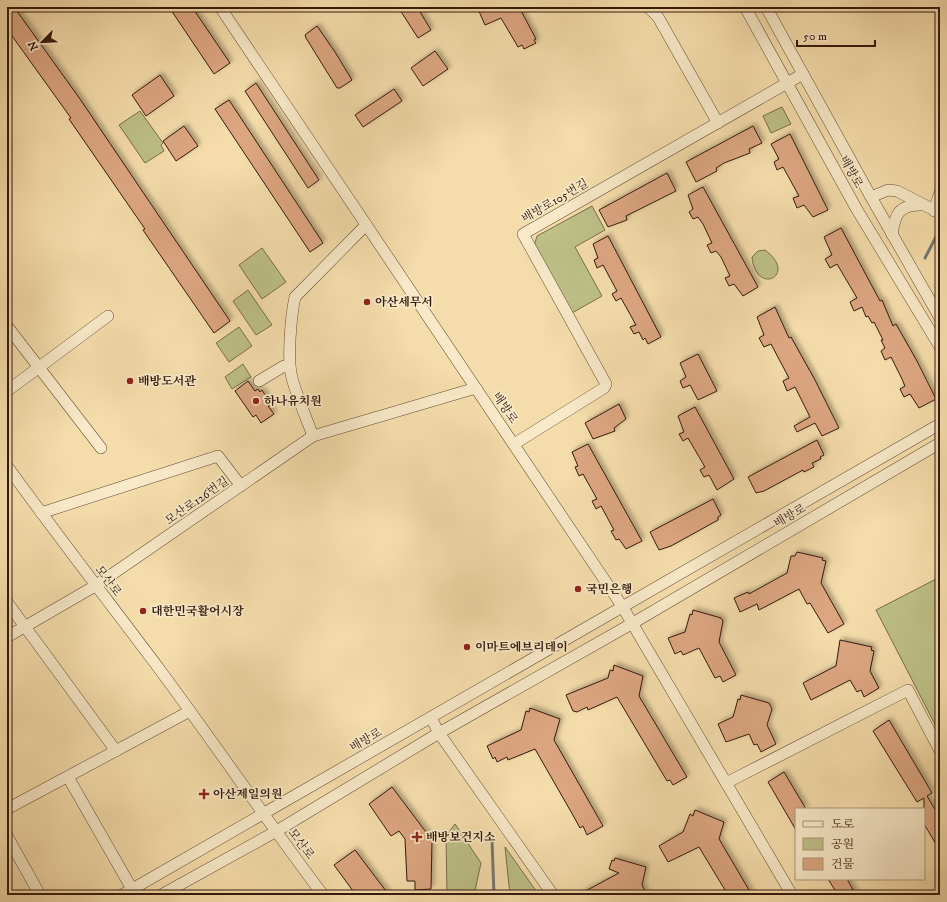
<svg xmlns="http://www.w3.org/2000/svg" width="947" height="902" viewBox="0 0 947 902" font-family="'IM FELL DW Pica','Noto Serif KR',serif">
	<defs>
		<filter id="shadow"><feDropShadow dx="3" dy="-3" stdDeviation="2" flood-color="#0004"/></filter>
	</defs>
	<rect width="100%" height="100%" fill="#f5ddab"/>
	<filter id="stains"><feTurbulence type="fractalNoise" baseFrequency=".005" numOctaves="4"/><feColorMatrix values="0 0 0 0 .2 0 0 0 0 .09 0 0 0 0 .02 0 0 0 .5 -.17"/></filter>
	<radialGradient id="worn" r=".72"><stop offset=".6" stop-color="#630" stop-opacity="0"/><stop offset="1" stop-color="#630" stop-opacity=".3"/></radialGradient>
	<g fill="#bdc087" stroke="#796c4a">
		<path d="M782,107L791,124L771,133L763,116Z"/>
		<path d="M140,111L163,143L161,145L164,151L145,163L119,125Z"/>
		<path d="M592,206L605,230L575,247L602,296L572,313L534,246L537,236Z"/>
		<path d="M262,248L286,282L262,299L239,265Z"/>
		<path d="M765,250C799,275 756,297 752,257L758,251Z"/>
		<path d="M248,290L272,325L256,335L233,301Z"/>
		<path d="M239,327L252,346L229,362L216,343Z"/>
		<path d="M243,364L251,377L232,389L225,377Z"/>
		<path d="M940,577V734L876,610Z"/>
		<path d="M455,824L481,863L474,895H447L446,836Z"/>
		<path d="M505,847L539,895H510Z"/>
	</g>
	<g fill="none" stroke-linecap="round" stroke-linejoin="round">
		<g stroke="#767972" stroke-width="3">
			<path d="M925,258L940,229"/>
			<path d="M492,840L494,895"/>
		</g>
	</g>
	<g fill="#dca681" stroke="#35190e" filter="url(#shadow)">
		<path d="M7,7H14L80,99L230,321L214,333L143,230L145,229L69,119L71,118L7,29Z"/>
		<path d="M169,7H192L230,63L214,74Z"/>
		<path d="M398,7H417L431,30L418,38Z"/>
		<path d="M483,7H519L536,39L534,40L536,43L524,49L522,45L518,47L501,18L485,25L478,9Z"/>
		<path d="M317,26L335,52L352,80L340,88H337L306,38L305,35Z"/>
		<path d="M435,51L448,69L423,86L411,68Z"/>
		<path d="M160,75L174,96L146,116L132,95Z"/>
		<path d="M256,83L319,180L308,188L245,91Z"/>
		<path d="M394,89L402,101L363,127L355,115Z"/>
		<path d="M229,100L323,243L310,252L215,109Z"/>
		<path d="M184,126L198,146L176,161L163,141Z"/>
		<path d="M753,126L762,143L749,149L750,153L724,163L716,168L717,171L696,182L686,162Z"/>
		<path d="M790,134L828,210L813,217L804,205L797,208L793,198L799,196L788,176L783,167L777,170L774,162L779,159L771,144Z"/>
		<path d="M667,173L676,191L626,216L627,220L608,227L599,210Z"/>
		<path d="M703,187L758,287L743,296L734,284L729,286L725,278L730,276L721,257L716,251L711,253L707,245L712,243L703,224L698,217L693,219L689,212L693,209L688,195Z"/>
		<path d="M841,228L880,301L882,300L893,326L896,324L917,361L936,399L919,408L910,394L904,397L900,389L905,386L901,377L891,357L885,360L881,351L885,348L881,340H883L874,322L872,323L868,316L866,317L862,307L854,311L850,302L857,298L837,264L830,268L825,259L832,255L824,237Z"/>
		<path d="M608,236L661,337L648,344L645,338L643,340L639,332L634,334L630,327L636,325L621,298L616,301L612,294L617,291L603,265L597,268L594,260L598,258L593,244Z"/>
		<path d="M775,307L789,338L791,337L815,380L839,428L822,436L815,423L797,432L794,426L810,417L795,387L787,391L783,381L789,378L771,344L764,347L759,338L764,335L757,317Z"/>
		<path d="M698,354L717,391L698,400L690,385L683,388L680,381L686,377L680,363Z"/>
		<path d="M248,381L255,391L258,389L260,392L262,390L271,404L268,406L274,414L261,423L256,415L253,417L235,391Z"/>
		<path d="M619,404L626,419L614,428L615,431L593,439L585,423Z"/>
		<path d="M695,407L734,479L717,490L709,475L704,477L700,470L705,467L688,438L683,441L679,434L684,432L678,416Z"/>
		<path d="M817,440L824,455L820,457L821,459L812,463L814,467L804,472L803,470L764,491L756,493L748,477Z"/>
		<path d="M588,444L642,541L626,549L619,539L616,540L611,531L614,530L601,506L596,509L592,501L597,499L583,474L579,476L575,467L578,466L572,452Z"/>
		<path d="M713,499L721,515L718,517V520L671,546L659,550L650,532Z"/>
		<path d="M797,552L823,558L822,560L826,561L821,583L844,624L828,633L810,603L807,604L799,589L759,610L757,604L740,612L734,598L748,592L749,594L787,573L791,556H795Z"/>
		<path d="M693,610L721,618L723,621L719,642L736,675L723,682L720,676L715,678L699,648L683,655L681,651L675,654L668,638L685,632L690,614L692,615Z"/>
		<path d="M840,640L872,647L871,650L874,651L870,671L879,688L864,697L861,690L857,692L850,680L811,700L803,683L836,666Z"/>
		<path d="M614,665L643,676L639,696L687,777L673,785L670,780L667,781L617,697L588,710L587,707L577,712L573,711L566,695L608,678L610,670L613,671Z"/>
		<path d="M741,695L769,703L772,709L767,725L776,744L761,752L757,744L754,745L749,734L726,742L718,724L733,717L738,699L740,700Z"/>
		<path d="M530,708L560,719L554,740L603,826L587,835L583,826L580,828L574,817L535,749L508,760L507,757L497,762L495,757L493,759L487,746L521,730L526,711L529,712Z"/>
		<path d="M889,720L932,793L927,796L940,818V851L924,824V798L917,802L873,731Z"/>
		<path d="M784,772L806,809H796V830L768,782Z"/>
		<path d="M392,787L432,840L431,889L415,890V881H407L405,839L399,831L391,836L369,804Z"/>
		<path d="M695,810L724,822L719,839L752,895H728L699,847L668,862L659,846L683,832L690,814L693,816Z"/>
		<path d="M355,850L389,895H356L334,865Z"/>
		<path d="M615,858L646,867L642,885L647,895H578L619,873L609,869L612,860L614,861Z"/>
		<path d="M828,879H847L856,895H838Z"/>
	</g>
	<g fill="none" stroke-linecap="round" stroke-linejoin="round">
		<defs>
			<g id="minor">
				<path d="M220,7L622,606L792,895"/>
				<path d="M648,7L658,17L718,123"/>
				<path d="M745,7L856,208L940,347"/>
				<path d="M766,7L871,197L940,318"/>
				<path d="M871,197L888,190L897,191L940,213"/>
				<path d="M934,211L940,192"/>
				<path d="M892,235C895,214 898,205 922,205"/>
				<path d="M7,326L101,448"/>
				<path d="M259,381L284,366L290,368"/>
				<path d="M7,391L108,316"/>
				<path d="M313,436C306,417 297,397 292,378C287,360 291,315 295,297L366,225"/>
				<path d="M514,444L604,388L606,384L523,234L803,74"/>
				<path d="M7,466C57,535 109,602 160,670C215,744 267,821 323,895"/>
				<path d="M41,513L218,456L241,486"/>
				<path d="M7,602L116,751"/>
				<path d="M7,637L95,586L313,436L476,388"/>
				<path d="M431,718L439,733L553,895"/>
				<path d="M68,777L132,889"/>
				<path d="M726,783L908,690L940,751"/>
				<path d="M7,809L190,711"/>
				<path d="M7,836L40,895"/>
				<path d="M122,895L940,424"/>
				<path d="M161,895L275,832L439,733L633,623L940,443"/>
			</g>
		</defs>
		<use href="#minor" stroke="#654a35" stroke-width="12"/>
		<use href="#minor" stroke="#f8e9c8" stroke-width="11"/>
	</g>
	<g fill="#8f2418" stroke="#f8e9c8" stroke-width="1.5">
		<circle cx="367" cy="302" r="4"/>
		<circle cx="130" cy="381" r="4"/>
		<circle cx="256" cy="401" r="4"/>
		<circle cx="578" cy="589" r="4"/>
		<circle cx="143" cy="611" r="4"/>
		<circle cx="467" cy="647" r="4"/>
		<path d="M202 788h4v4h4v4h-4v4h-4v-4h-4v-4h4z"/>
		<path d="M415 831h4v4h4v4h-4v4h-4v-4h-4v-4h4z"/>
	</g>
	<g text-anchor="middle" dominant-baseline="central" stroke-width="3.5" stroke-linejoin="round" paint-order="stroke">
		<g font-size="12" fill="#35190e" stroke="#f8e9c8">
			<text transform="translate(851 172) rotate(61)">배방로</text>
			<text transform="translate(555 201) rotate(-30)">배방로105번길</text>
			<text transform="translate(505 408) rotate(56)">배방로</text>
			<text transform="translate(197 501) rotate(-35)">모산로126번길</text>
			<text transform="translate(790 516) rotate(-30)">배방로</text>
			<text transform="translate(108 581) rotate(53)">모산로</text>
			<text transform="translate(366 740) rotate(-30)">배방로</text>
			<text transform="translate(301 844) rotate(53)">모산로</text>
		</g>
		<g font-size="12" font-weight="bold" fill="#35190e" stroke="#f8e9c8" text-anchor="start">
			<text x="375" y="302">아산세무서</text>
			<text x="138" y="381">배방도서관</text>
			<text x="264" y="401">하나유치원</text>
			<text x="586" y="589">국민은행</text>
			<text x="151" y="611">대한민국활어시장</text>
			<text x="475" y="647">이마트에브리데이</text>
			<text x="213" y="794">아산제일의원</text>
			<text x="426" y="837">배방보건지소</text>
		</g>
	</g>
	<rect width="947" height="902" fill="none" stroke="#f5ddab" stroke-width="24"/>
	<rect x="8" y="8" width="931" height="886" fill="none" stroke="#35190e" stroke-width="2"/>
	<rect x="12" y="12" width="923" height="878" fill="none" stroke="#35190e"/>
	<rect x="795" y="808" width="130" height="72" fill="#f8e9c8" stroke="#aa967e"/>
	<rect x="803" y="821" width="20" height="6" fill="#f8e9c8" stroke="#aa967e"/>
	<text x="831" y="828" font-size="12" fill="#35190e">도로</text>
	<rect x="803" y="838" width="20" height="12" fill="#bdc087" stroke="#aa967e"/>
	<text x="831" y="848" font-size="12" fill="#35190e">공원</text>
	<rect x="803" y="858" width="20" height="12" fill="#dca681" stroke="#aa967e"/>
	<text x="831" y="868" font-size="12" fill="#35190e">건물</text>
	<g transform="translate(42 42) rotate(246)" stroke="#f8e9c8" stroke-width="3" paint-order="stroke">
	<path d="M0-3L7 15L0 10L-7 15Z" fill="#35190e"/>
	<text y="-6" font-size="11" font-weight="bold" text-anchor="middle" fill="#35190e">N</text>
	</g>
	<path d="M797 40v6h78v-6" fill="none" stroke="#35190e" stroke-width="2"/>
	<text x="803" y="40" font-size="12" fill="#35190e" stroke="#f8e9c8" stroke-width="3" paint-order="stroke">50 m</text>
	<rect width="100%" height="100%" filter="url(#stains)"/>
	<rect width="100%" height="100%" fill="url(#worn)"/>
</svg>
